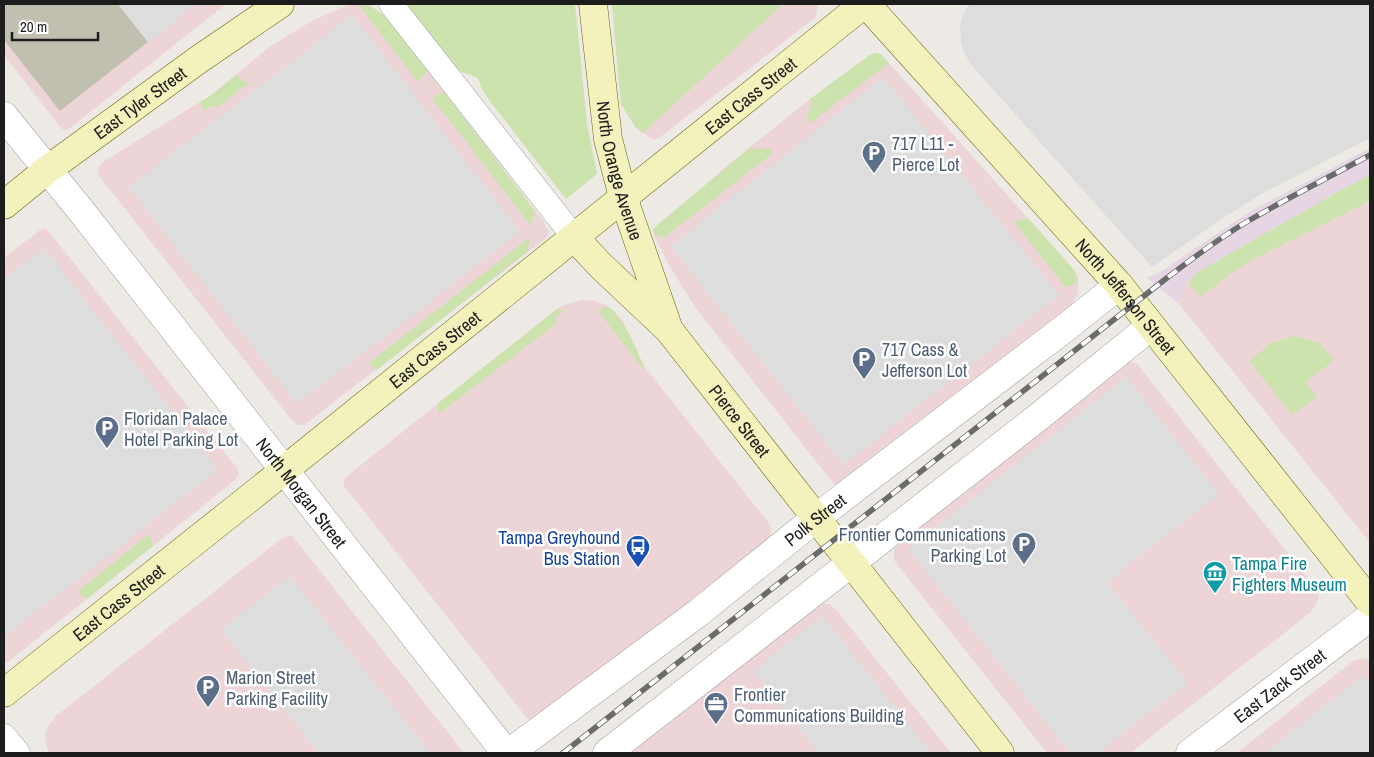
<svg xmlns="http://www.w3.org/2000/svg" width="1374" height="757" viewBox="0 0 1374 757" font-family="'Archivo Narrow',sans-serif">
	<rect width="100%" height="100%" fill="#ede9e4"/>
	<g fill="#edd4d6">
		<path d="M4,4H226L70,128L64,130L61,128L4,55Z"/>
		<path d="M350,4H364L369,5L390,20L543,221L549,232L547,237L541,242L304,425H298L291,419L103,181L99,176L98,171L100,165L106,160L210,96L271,46L312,21Z"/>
		<path d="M612,4H817V11L815,18L659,138L654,140L636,128L621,104Z"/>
		<path d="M876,53L881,54L1074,270L1078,280V293L1073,303L837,485L833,483L695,307L669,265L654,235L653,230L733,161L810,99L870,55Z"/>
		<path d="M1370,175V543L1179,304L1181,293L1196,273Z"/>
		<path d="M44,229L49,232L237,468L239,473L238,477L225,488L9,661L4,663V258L40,230Z"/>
		<path d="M582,300L594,301L604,304L613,310L623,322L644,366L768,522L771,529V533L767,540L539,721L534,722L527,718L344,486V481L346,477L558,308L570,303Z"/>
		<path d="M1129,362H1134L1137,364L1314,586L1318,593L1319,598L1311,612L1130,753H1047L900,568L894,560V552L896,546L903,539Z"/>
		<path d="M288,535L292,536L298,543L464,753H49L47,748L45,735L49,725L56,716L280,540Z"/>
		<path d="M822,604H829L837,611L951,753H630Z"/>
		<path d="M1362,658L1370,660V753H1237L1353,661Z"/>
	</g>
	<path fill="#e6d6e4" d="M1370,148V175L1334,194L1196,273L1181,293L1179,304L1147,278L1162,271L1249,212Z"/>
	<path fill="#c1c0b0" d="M4,4H118L148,42L60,111L4,40Z"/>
	<g fill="#cde3ae">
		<path d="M364,4C391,12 412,49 428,70L418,82L361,8Z"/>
		<path d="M402,4H575L587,123L597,174L566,199L489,100L481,87L478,78L445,66Z"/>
		<path d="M612,4H783L643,133L636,128L621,104Z"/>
		<path d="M876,53L881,54L889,63L810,123L807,118L812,102L810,99L870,55Z"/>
		<path d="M236,75L248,83L217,108L213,105L203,111L200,102L210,96Z"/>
		<path d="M444,92L535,211L531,226L432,98Z"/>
		<path d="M751,147L753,149L769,148L773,153L665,237L655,236L653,230L656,226Z"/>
		<path d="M1370,175V201L1249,261L1201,296L1188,284L1196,273L1334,194Z"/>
		<path d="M1028,218L1074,270L1078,279L1074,284L1066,288L1014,222Z"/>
		<path d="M530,237L528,251L377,370L369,363Z"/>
		<path d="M607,306C626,319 634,346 644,366L643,369L598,311Z"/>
		<path d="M557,309L564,311L554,319L557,323L439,414L437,404Z"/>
		<path d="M1294,336L1311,340L1321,344L1334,360L1306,382L1317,397L1292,415L1249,361L1271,343Z"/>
		<path d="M149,534L153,546L87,599L77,592Z"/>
	</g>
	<g fill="#ddd">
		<path d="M118,4H196L148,42Z"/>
		<path d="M969,4H1370V138L1263,193L1223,218L1152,267L972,66L965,54L961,42L960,26L963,15Z"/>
		<path d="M352,15L520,232L297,404L129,187Z"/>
		<path d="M883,77L971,187L1060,295L843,465L671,246Z"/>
		<path d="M44,248L218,470L4,637V279Z"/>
		<path d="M1126,377L1219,494L1107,582L1188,683L1098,753H1070L908,549Z"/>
		<path d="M290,576L430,753H318L221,630Z"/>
		<path d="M822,616L932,753H818L753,671Z"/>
		<path d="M1363,676L1370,685V753H1264Z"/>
	</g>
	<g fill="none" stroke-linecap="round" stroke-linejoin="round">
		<defs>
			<g id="minor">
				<path d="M391,4L574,237"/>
				<path d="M4,736L18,753"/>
			</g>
			<g id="tertiary">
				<path id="s1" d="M4,116L82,212L506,753"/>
				<path id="s2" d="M509,753L698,613L816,518L1069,325L1119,285"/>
				<path d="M607,753L1036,419L1151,326"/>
				<path id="s3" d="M1190,753L1370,617"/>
			</g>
			<g id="secondary">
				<path id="s4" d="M593,4L608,139L623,197L668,327"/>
				<path id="s5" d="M866,4L1119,285L1370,602"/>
				<path id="s6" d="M4,205L47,170L198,60L280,4"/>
				<path id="s7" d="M574,237L600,265L669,330L1000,753"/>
				<path id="s8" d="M4,693L247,500L864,4"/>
			</g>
		</defs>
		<use href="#minor" stroke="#a1a1a1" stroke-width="25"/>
		<use href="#tertiary" stroke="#a1a1a1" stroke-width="29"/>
		<use href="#secondary" stroke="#686a0e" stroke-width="29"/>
		<use href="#minor" stroke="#fff" stroke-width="24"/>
		<use href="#tertiary" stroke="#fff" stroke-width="28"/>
		<use href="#secondary" stroke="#f3f1bc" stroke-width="28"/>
		<defs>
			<path id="rail" d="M563,753L1163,281C1190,260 1218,239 1248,221C1288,198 1329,177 1370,155"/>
		</defs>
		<use href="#rail" stroke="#6b6b6b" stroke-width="5.5"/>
		<use href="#rail" stroke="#fff" stroke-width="4" stroke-dasharray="11" stroke-linecap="butt"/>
	</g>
	<defs>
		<symbol id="parking-pin" viewBox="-11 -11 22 30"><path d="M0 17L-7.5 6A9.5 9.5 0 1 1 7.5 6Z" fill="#5c6f8a" stroke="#fff"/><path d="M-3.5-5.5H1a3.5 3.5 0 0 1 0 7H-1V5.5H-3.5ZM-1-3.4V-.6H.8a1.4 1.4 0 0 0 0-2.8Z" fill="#fff"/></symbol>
		<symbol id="bus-pin" viewBox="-11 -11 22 30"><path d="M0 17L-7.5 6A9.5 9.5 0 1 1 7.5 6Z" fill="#1a4fb4" stroke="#fff"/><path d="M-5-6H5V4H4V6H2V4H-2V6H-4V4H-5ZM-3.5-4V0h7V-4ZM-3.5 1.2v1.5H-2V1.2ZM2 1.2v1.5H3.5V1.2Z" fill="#fff"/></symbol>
		<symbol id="museum-pin" viewBox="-11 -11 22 30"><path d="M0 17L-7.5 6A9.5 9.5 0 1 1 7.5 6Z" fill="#0f9aa8" stroke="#fff"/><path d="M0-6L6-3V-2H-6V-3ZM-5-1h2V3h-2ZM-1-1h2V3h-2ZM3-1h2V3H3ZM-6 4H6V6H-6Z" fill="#fff"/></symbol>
		<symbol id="office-pin" viewBox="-11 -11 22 30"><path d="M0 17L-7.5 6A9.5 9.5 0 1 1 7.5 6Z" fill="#5c6f8a" stroke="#fff"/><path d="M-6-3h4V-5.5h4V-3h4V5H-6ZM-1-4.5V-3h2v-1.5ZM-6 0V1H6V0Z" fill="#fff"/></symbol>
	</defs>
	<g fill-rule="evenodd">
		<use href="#parking-pin" x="860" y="139" width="28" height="38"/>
		<use href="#parking-pin" x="850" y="345" width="28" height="38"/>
		<use href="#parking-pin" x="93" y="414" width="28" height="38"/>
		<use href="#parking-pin" x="1010" y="530" width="28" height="38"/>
		<use href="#bus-pin" x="624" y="533" width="28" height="38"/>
		<use href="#museum-pin" x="1201" y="559" width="28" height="38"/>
		<use href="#parking-pin" x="194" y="673" width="28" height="38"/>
		<use href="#office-pin" x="702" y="690" width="28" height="38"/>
	</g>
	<g text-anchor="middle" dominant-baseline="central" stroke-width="5" stroke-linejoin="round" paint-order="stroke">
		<g font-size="18" fill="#1d1d1d" stroke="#fff">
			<text stroke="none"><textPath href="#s8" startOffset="956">East Cass Street</textPath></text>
			<text stroke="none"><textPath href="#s6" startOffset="170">East Tyler Street</textPath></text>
			<text stroke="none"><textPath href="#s4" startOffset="169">North Orange Avenue</textPath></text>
			<text stroke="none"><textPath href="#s5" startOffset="391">North Jefferson Street</textPath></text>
			<text stroke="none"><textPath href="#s8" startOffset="551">East Cass Street</textPath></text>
			<text stroke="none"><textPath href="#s7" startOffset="248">Pierce Street</textPath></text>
			<text stroke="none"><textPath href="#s1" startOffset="480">North Morgan Street</textPath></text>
			<text stroke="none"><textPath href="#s2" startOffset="385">Polk Street</textPath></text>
			<text stroke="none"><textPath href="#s8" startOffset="146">East Cass Street</textPath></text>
			<text stroke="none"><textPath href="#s3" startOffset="112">East Zack Street</textPath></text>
		</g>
		<g font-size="18" fill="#4e5e75" stroke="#fff" text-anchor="start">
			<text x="892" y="143">717 L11 -<tspan x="892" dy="21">Pierce Lot</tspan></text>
			<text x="882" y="349">717 Cass &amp;<tspan x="882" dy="21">Jefferson Lot</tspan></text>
			<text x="124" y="418">Floridan Palace<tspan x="124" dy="21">Hotel Parking Lot</tspan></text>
			<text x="1006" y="534" text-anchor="end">Frontier Communications<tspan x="1006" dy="21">Parking Lot</tspan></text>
			<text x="226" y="677">Marion Street<tspan x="226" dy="21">Parking Facility</tspan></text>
			<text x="734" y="694">Frontier<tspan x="734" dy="21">Communications Building</tspan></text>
		</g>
		<g font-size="18" fill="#164399" stroke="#fff" text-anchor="end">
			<text x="620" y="537">Tampa Greyhound<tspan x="620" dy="21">Bus Station</tspan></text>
		</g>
		<g font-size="18" fill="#0d838f" stroke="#fff" text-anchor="start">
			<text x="1232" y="563">Tampa Fire<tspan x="1232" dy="21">Fighters Museum</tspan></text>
		</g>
	</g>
	<rect width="1374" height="757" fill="none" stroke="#1d1d1d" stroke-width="10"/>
	<path d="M12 32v8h86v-8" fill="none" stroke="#1d1d1d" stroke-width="2.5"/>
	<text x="20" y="32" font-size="15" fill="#1d1d1d" stroke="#ffffff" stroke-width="4" paint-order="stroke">20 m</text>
</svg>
